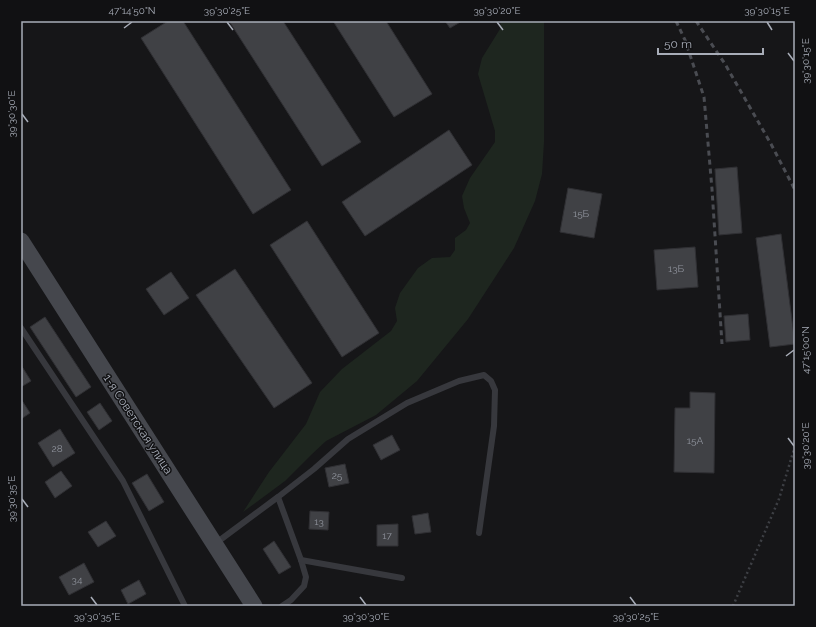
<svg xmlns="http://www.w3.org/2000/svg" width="816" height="627" viewBox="0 0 816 627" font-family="Raleway,sans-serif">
	<rect width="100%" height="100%" fill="#161618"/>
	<path fill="#1e261f" d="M501,21H544V142L542,174L535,201L514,248L468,319L417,381L376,415L326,441L311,455L285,481L243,512L269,472L306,424L320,392L342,369L391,331L397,321L395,308L400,293L418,268L432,258L450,257L455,250V238L466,230L470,223L464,208L462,196L470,178L495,142V131L478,74L482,58L500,29Z"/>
	<g fill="#404145" stroke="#303034">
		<path d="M168,21H183L291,190L253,214L141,38Z"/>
		<path d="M229,21H283L361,142L322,166Z"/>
		<path d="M333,21H386L432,94L394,117Z"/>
		<path d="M445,21H462L450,28Z"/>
		<path d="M449,130L472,165L365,236L342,202Z"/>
		<path d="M737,167L742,233L719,235L715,169Z"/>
		<path d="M568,188L602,194L594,238L560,232Z"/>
		<path d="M307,221L379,333L342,357L270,245Z"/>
		<path d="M781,234L795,344L770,347L756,238Z"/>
		<path d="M695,247L698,287L657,290L654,250Z"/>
		<path d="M235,269L312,383L274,408L196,295Z"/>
		<path d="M171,272L189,298L164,315L146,289Z"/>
		<path d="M748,314L750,340L726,342L724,316Z"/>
		<path d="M45,317L91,387L76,397L30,327Z"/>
		<path d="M21,365L31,381L21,387Z"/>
		<path d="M690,392L715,393L714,473L674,472L675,408H690Z"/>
		<path d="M21,399L30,413L21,419Z"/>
		<path d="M100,403L112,421L99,430L87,412Z"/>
		<path d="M60,429L75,453L53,467L38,443Z"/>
		<path d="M392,435L400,450L381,460L373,445Z"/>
		<path d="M345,464L349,483L329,487L325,468Z"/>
		<path d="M61,471L72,486L55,498L45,482Z"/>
		<path d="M147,474L164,502L149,511L132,483Z"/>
		<path d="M310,511L329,512L328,530L309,529Z"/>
		<path d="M428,513L431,532L415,534L412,516Z"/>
		<path d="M106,521L116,536L98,547L88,532Z"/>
		<path d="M398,524V546H377V525Z"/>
		<path d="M274,541L291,567L279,574L263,549Z"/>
		<path d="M84,563L94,582L69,595L59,577Z"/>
		<path d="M139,580L146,594L128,604L121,590Z"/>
	</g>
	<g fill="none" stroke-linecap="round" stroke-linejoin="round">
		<path stroke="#3d3f44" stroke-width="2.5" stroke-dasharray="2 3" stroke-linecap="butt" d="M733,606L779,499L795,446"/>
		<g stroke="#37383d" stroke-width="6">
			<path d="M21,328L123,481L185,606"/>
			<path d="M278,497L301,560L306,577L304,586L291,600L282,606"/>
			<path d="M216,543L278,497L314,469L348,439L407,403L459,381L484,375L491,381L495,390L494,426L479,533"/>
			<path d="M301,560L402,578"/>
		</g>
		<path stroke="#45474d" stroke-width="17" d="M21,241L254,606"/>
		<g stroke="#4a4c52" stroke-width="3" stroke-dasharray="5 4" stroke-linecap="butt">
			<path d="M676,21L685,40L704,97L712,189L722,344"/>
			<path d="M696,21L725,64L771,144L795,190"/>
		</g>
	</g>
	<path fill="none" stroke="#a8adb8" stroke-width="1.5" d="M227,22L233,30M497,22L503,30M767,22L772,30M124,28L132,22M788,53L794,61M22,114L28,122M786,356L794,350M788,438L794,446M22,499L28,507M91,597L97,605M360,597L366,605M630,597L636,605"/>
	<g text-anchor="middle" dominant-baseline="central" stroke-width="3" stroke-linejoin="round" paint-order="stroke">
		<g font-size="10" fill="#8e929b">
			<text x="581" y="213">15Б</text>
			<text x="676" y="268">13Б</text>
			<text x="695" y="440">15А</text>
			<text x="57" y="448">28</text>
			<text x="337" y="475">25</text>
			<text x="319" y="521">13</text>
			<text x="387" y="535">17</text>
			<text x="77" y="579">34</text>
		</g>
		<g font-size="12" fill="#a8adb8" stroke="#111113">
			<text transform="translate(138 424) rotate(57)">1-я Советская улица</text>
		</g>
	</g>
	<rect width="816" height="627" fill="none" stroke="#111113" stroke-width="44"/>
	<path d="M658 48v6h105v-6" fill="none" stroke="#a8adb8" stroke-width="2"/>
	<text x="664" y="48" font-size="12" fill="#a8adb8" stroke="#111113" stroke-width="3" paint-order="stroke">50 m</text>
	<rect x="22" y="22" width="772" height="583" fill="none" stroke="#a8adb8" stroke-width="1.5"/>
	<g font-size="10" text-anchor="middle" fill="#a8adb8">
		<text x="132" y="14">47°14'50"N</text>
		<text x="227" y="14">39°30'25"E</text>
		<text x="497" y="14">39°30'20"E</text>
		<text x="767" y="14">39°30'15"E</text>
		<text transform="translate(805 61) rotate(-90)" y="4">39°30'15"E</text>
		<text transform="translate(11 114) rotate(-90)" y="4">39°30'30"E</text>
		<text transform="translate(805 350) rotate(-90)" y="4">47°15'00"N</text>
		<text transform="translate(805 446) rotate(-90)" y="4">39°30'20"E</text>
		<text transform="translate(11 499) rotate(-90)" y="4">39°30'35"E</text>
		<text x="97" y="620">39°30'35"E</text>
		<text x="366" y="620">39°30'30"E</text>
		<text x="636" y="620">39°30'25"E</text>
	</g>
</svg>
